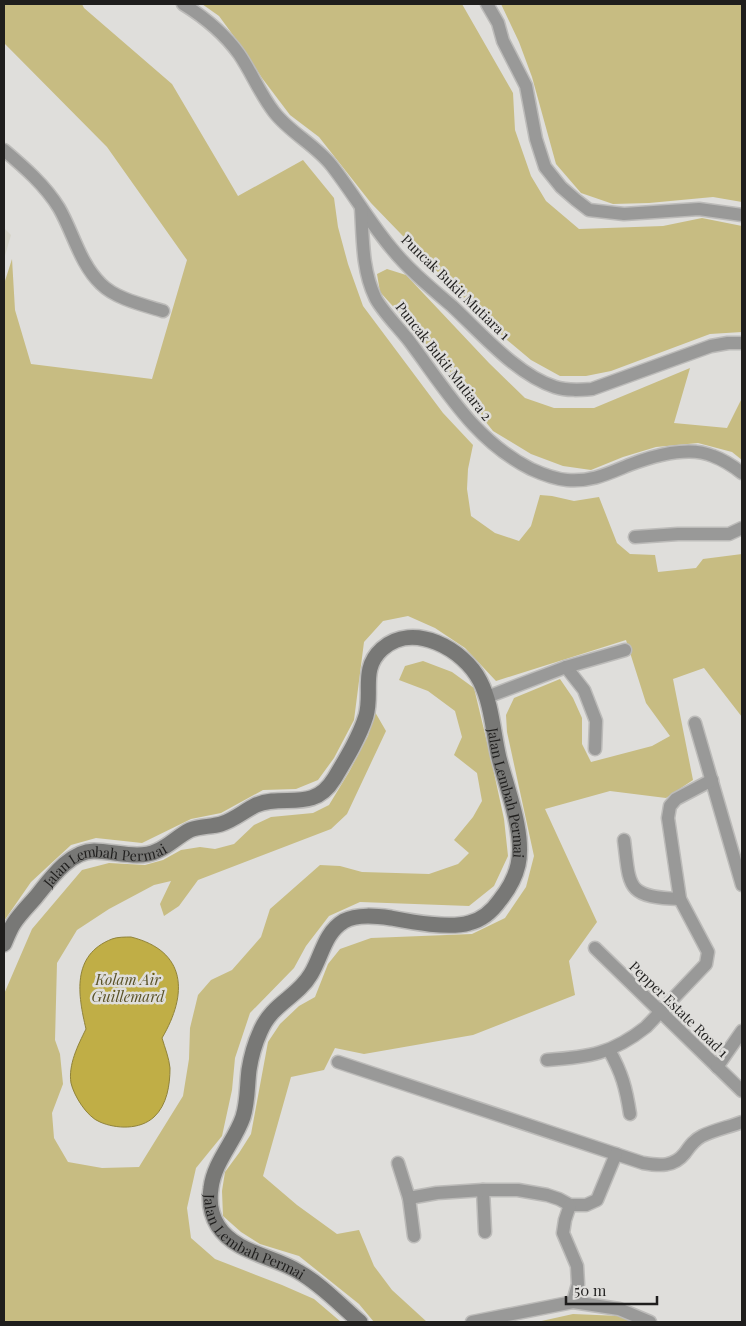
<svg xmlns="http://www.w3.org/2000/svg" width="746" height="1326" viewBox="0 0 746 1326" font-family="'Playfair Display',serif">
	<rect width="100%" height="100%" fill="#dfdedb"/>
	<path fill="#d7d5ca" d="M4,228L11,235L4,259Z"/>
	<g fill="#c7bc82">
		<path d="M4,4H82L84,8L172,84L238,196L303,160L334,198L338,227L348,264L363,306L443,413L473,445L468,469L467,489L471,516L495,533L519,541L531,526L540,495L552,496L574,501L599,497L617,543L630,554L655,555L658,572L696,568L703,559L742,554V717L704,668L673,679L693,780L666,798L610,791L545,809L597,922L569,961L575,995L473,1035L364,1054L335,1048L324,1070L291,1077L263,1176L297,1205L337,1234L359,1230L374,1266L392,1290L427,1322H374L359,1304L299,1256L260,1244L241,1232L223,1216L222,1191L225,1172L239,1153L251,1134L268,1042L280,1024L299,1006L315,997L328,964L340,949L371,938L472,934L505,918L526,887L534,856L507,732L506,715L514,698L560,679L573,698L582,718V744L591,762L652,746L670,736L646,703L626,640L496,681L465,648L435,628L408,616L383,621L364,642L354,720L334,758L318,780L296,789L263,790L221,813L191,819L142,843L96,838L71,845L31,882L4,921V284L12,259L15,310L31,364L152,379L187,260L107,147L4,43Z"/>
		<path d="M202,4H462L513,93L515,130L531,176L546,201L579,229L663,226L702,218L742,226V332L710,334L611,371L586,376H560L531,360L488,324L371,203L319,137L290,115L262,78L244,50L219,16Z"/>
		<path d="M501,4H742V202L713,197L649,203L613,204L581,193L556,164L532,77L519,42Z"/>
		<path d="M387,269L406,275L489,363L525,398L554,408H594L690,368L674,423L727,428L742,398V460L732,452L698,443L656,447L623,457L591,470L563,466L531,454L493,431L400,314L380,292L377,274Z"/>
		<path d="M423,661L452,672L474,688L491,759L504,819L508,856L494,886L469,906L360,902L329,916L306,946L294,968L250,1013L235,1058L232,1090L222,1136L196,1168L187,1208L191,1238L215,1259L282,1285L314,1299L341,1322H4V994L32,929L82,870L109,863L145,865L163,860L181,850L200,847L215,849L234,844L254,825L271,817L313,813L329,805L349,772L368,736L375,712L386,731L347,814L331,829L198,880L179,906L164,916L160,904L171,881L154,885L109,909L77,930L57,963L55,1040L60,1054L63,1084L52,1113L54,1138L68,1162L102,1168L139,1167L183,1096L189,1059L190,1028L198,995L211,980L232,970L261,937L270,909L320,865L340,866L362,872L429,874L458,864L469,853L454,840L473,817L482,801L477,773L454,755L462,737L455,711L428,691L399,680L405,666Z"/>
		<path d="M573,1314L620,1316L634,1322H537Z"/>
	</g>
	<path fill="#c0ae46" stroke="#90833a" d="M131,937C187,951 188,994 162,1038C165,1048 169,1058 170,1068C170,1085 167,1105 154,1117C140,1130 116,1129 100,1122C87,1117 74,1096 71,1083C68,1065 78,1045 86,1029C78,995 71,955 112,939C117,937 125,937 131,937Z"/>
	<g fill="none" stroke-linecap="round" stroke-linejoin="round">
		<defs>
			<g id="street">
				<path d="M183,4C204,17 224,33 239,54C252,73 260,94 274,112C290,133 316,145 332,166C353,193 370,223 392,249C409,270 431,288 452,306C481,333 517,375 555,387C567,391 580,390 592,389L711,346L728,343H742"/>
				<path d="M487,4L498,23L503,41L526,86L536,139L545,167L561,187L576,200L589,210L624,214L699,209L742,215"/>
				<path d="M4,150C24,167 45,185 59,208C73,232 80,264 101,284C116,299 144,305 163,311"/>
				<path d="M361,208C363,238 362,270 375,297C380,309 401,330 410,342C446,390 475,441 531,469C542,474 555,479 567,480C591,482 607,474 629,465C653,456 688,445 713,456C724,460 733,466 742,473"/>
				<path d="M635,537L678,534H729L742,528"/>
				<path d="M566,667L584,690L596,721L595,749"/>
				<path d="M487,697L566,667L625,650"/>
				<path d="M695,723L742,885"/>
				<path d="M624,840C630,888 626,897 680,899"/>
				<path d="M595,948L742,1091"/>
				<path d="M609,1050C622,1073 626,1088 630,1114"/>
				<path d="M547,1060C589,1057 612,1054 646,1027L706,964L708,952L680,899L668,818L670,806L676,799L712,780"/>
				<path d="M338,1062L643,1163C660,1166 674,1167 685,1153C690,1146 694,1140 702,1136C714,1130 729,1127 742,1122"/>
				<path d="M717,1067L742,1031"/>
				<path d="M398,1163L409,1198L414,1236"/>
				<path d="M483,1190L485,1232"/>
				<path d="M409,1198L437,1193L483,1190H518L547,1195L559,1199L570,1205H586L597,1200L616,1154"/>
				<path d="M570,1205L565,1220L563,1233L577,1266L578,1284L573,1302"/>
				<path d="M472,1322L573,1302L619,1309L650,1322"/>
			</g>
			<g id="secondary">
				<path id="s1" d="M4,944C7,937 10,929 14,923C20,914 28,906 35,898C49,881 69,851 94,851C114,851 139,860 157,851C169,846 178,836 190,830C200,826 211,827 221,824C234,820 244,811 256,805C284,793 313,813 334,779C346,759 359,738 366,716C373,692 360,669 382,649C413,621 464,649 480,681C492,704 493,733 499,758C507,789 525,834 518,865C515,878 508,890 500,900C493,910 482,920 469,923C449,929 412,922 391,918C376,916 358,914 344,921C324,933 322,956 311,974C297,998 272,1003 260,1032C255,1043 251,1057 249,1070C247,1086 248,1101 243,1117C235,1141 214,1162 211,1188C209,1201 211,1215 218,1226C235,1253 274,1256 299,1272C322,1285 340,1305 360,1322"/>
			</g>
		</defs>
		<use href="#street" stroke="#bcbbb9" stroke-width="15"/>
		<use href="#secondary" stroke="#bcbbb9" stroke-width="18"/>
		<use href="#street" stroke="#999998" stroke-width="12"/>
		<use href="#secondary" stroke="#787876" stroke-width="15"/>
	</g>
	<g text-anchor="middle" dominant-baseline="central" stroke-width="5" stroke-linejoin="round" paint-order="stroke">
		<g font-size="14" fill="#1f1e1d" stroke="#dfdedb">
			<text transform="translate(456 287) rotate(44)">Puncak Bukit Mutiara 1</text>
			<text transform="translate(444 361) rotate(52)">Puncak Bukit Mutiara 2</text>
			<text stroke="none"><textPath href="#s1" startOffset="769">Jalan Lembah Permai</textPath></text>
			<text stroke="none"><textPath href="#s1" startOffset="140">Jalan Lembah Permai</textPath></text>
			<text transform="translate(679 1009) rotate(44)">Pepper Estate Road 1</text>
			<text stroke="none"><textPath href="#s1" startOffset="1428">Jalan Lembah Permai</textPath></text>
		</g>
		<g font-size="15" font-style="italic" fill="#5a5227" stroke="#dfdedb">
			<text x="128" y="979">Kolam Air<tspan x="128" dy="17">Guillemard</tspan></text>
		</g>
	</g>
	<rect width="746" height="1326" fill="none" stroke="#1f1e1d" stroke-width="10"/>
	<path d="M566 1296v8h91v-8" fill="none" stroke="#1f1e1d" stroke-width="2.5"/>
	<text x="574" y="1296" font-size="15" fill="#1f1e1d" stroke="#dfdedb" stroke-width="4" paint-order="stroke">50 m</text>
</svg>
